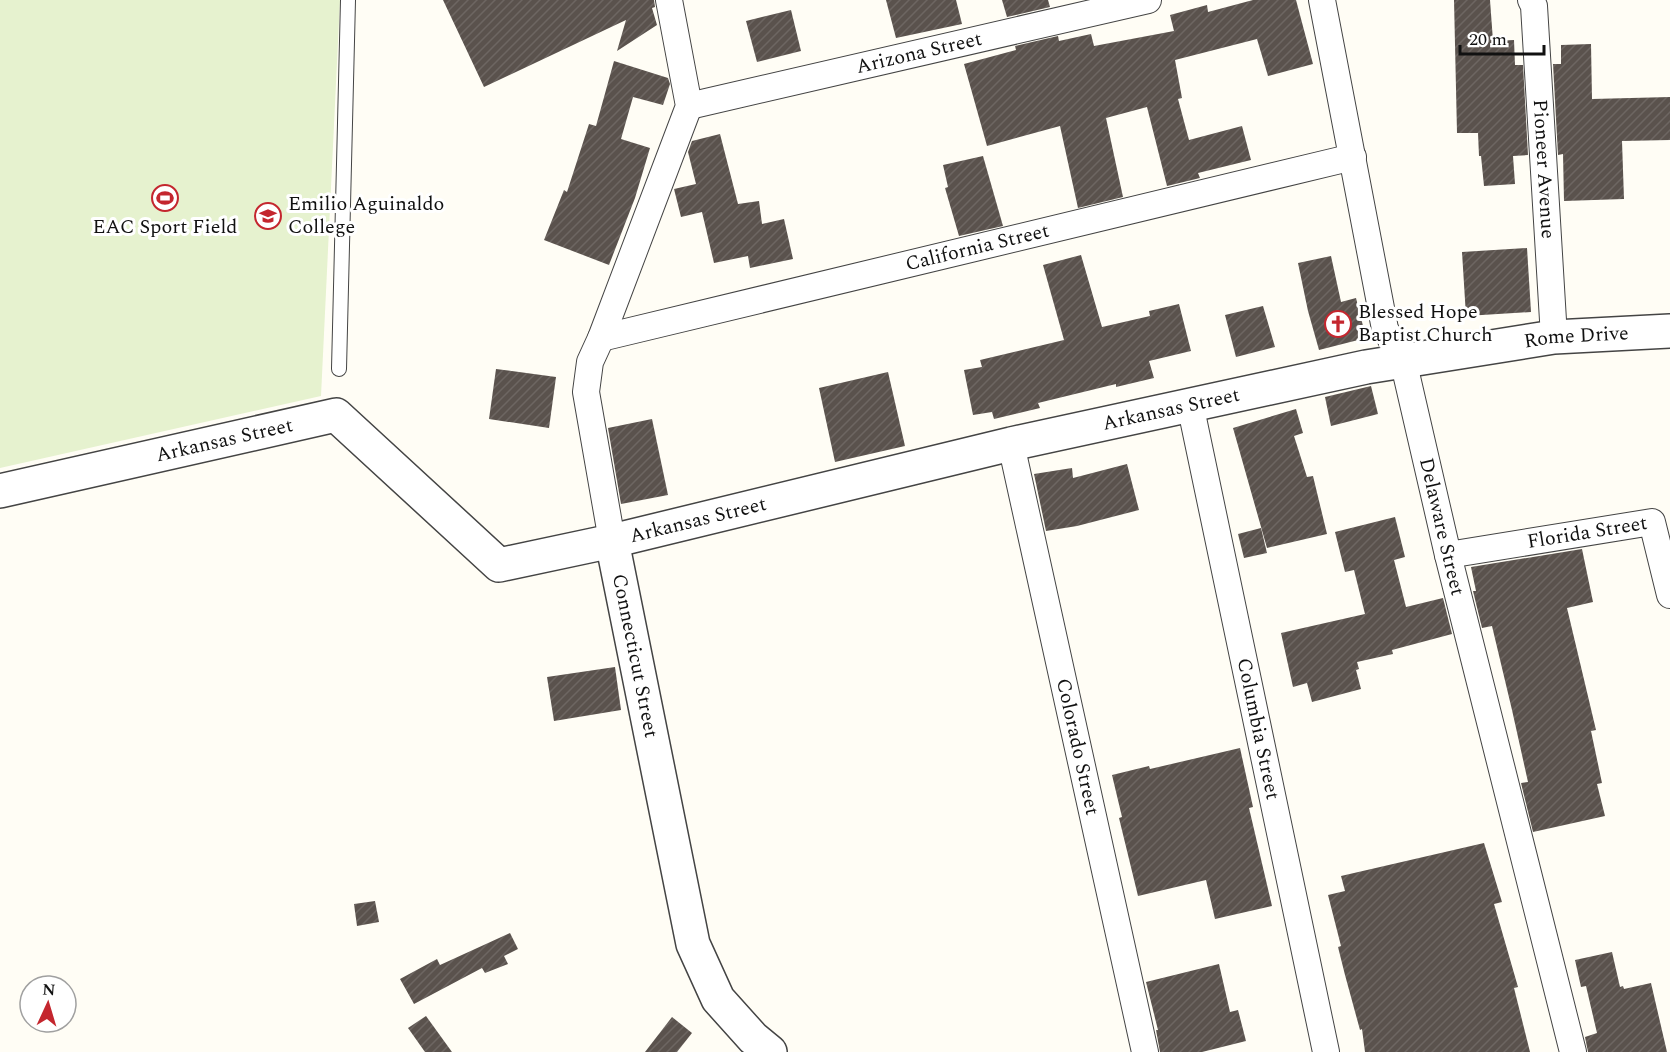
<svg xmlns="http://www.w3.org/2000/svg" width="1670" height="1052" viewBox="0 0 1670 1052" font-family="Spectral,serif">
	<defs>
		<pattern id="building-hatch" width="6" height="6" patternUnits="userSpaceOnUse" patternTransform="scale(1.5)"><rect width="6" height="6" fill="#5a524d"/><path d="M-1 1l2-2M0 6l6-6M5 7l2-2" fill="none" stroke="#6d6662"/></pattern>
	</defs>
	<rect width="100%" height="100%" fill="#fffdf5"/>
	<path fill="#e6f2cf" d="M0,0H340L321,396L0,468Z"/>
	<g fill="url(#building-hatch)">
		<path d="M443,0H654L655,7L652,8L657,25L617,51L626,20L484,87Z"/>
		<path d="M886,0H956L962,24L896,38Z"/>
		<path d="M1002,0H1048L1050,7L1007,17Z"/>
		<path d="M1253,0H1296L1313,64L1268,76L1257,39L1175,60L1182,98L1178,99L1189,140L1242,126L1251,160L1198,173L1200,178L1167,186L1147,107L1106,118L1123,197L1078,208L1060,126L987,146L964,64L1016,50L1015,46L1058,36L1059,41L1091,34L1094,46L1174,31L1170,15L1207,5L1208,12Z"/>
		<path d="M1454,0H1490L1493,41L1514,40L1515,65H1523L1528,155L1513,156L1515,184L1484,186L1481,156H1479L1478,133H1457Z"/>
		<path d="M791,10L801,51L757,62L746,21Z"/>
		<path d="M1591,44L1592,99L1670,97V140L1622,141L1624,199L1564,201L1563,154L1558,155L1553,64H1561V45Z"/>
		<path d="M614,61L668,78L670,84L663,105L633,97L621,139L650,148L635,198L609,265L544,240L564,190L567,192L589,124L596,126Z"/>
		<path d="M720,134L738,204L759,201L762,224L784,219L793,259L750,268L748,256L714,263L702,212L681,217L674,189L696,184L688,152L692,141Z"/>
		<path d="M983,156L1003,226L959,236L945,188L948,187L943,165Z"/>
		<path d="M1527,248L1531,312L1466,316L1462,252Z"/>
		<path d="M1081,255L1102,327L1150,316L1149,311L1179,304L1191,351L1149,361L1154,378L1116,387V384L1038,403L1040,408L994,419L992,412L973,415L964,370L982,367L980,360L1064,340L1043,265Z"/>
		<path d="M1331,256L1341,302L1356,298L1366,338L1319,350L1308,311L1298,263Z"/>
		<path d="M1263,306L1275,347L1236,357L1225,315Z"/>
		<path d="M496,369L556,377L549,428L489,419Z"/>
		<path d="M888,372L905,446L835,462L819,388Z"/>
		<path d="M1371,386L1378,414L1331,426L1325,397Z"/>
		<path d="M1296,409L1303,433L1294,436L1307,477L1313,476L1327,534L1267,548L1233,428Z"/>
		<path d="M652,419L668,495L621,504L608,428Z"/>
		<path d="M1127,464L1139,510L1077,526L1046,531L1034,474L1072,468L1073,478Z"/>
		<path d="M1395,517L1405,557L1394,560L1406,607L1443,598L1452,634L1392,650L1393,654L1357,662L1359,669L1356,670L1361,689L1312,702L1307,683L1293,687L1281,633L1365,614L1354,570L1345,572L1335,532Z"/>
		<path d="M1261,528L1267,553L1244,558L1238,534Z"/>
		<path d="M1582,549L1593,602L1567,608L1596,730L1591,731L1602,783L1597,784L1605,816L1533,832L1521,783L1528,782L1512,710L1492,626L1482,628L1473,591H1476L1471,567Z"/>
		<path d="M615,667L621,710L554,721L547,677Z"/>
		<path d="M1240,748L1253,807L1249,808L1272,906L1215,919L1206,880L1138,896L1119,818L1122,817L1112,775L1149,766L1150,769Z"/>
		<path d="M1484,843L1502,902L1494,904L1518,987L1514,988L1530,1052H1365L1362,1029L1360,1030L1345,975L1338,947L1341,946L1328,895L1345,891L1341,876Z"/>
		<path d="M375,901L379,922L357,926L354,904Z"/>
		<path d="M510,933L518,949L504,956L508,964L485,973L482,968L414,1004L400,979L437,959L440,965Z"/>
		<path d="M1612,952L1620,987L1623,986L1624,989L1651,983L1667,1052H1588L1585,1037L1597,1033L1586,986L1581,987L1575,960Z"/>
		<path d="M1219,964L1230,1012L1238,1010L1246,1041L1202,1052H1160L1156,1030H1158L1146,982Z"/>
		<path d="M426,1016L452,1052H425L408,1028Z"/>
		<path d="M672,1017L692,1033L677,1052H645Z"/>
	</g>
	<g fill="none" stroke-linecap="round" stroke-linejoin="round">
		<defs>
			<path id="service" d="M339,369L348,0"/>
			<g id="minor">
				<path id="s1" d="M1322,0L1385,329L1403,360L1448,555L1573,1052"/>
				<path id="s2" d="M1531,0L1534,6L1554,337"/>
				<path id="s3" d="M689,106L1148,0"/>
				<path id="s4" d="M601,338L1353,157"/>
				<path id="s5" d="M1190,404L1326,1052"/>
				<path id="s6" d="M1011,444L1145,1052"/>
				<path d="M612,541L586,392L590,362L601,338L689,106L669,0"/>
				<path id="s7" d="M1448,555L1652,522L1670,595"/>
			</g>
			<g id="tertiary">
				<path id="s8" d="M0,491L336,415L499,565L612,541L1011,444L1366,367L1554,337L1670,331"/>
				<path id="s9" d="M612,541L693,944L718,999L753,1038L770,1052"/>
			</g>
		</defs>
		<use href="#service" stroke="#444" stroke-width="16"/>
		<use href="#minor" stroke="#444" stroke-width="28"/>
		<use href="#tertiary" stroke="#444" stroke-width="36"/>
		<use href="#service" stroke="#fff" stroke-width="14"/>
		<use href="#minor" stroke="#fff" stroke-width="26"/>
		<use href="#tertiary" stroke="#fff" stroke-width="33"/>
	</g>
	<defs>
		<symbol id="stadium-ring" viewBox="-11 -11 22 22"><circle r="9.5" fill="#fff" stroke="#c4262e" stroke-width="1.5"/><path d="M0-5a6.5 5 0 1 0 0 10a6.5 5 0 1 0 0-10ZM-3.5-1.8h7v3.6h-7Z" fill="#c4262e"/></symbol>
		<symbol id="university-ring" viewBox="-11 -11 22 22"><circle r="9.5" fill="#fff" stroke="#c4262e" stroke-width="1.5"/><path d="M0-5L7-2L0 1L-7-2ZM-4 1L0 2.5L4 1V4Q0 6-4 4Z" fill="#c4262e"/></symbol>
		<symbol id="church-ring" viewBox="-11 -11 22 22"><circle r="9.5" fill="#fff" stroke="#c4262e" stroke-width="1.5"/><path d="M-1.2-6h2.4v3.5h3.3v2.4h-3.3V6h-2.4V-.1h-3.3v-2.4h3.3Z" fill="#c4262e"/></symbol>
	</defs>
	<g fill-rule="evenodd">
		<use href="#stadium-ring" x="150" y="183" width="30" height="30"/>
		<use href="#university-ring" x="253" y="201" width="30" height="30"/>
		<use href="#church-ring" x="1323" y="309" width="30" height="30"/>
	</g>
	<g text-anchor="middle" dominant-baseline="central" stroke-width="6" stroke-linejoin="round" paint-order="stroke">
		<g font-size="20" fill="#111" stroke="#fff">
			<text stroke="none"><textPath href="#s3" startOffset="236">Arizona Street</textPath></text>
			<text stroke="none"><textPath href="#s2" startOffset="170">Pioneer Avenue</textPath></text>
			<text stroke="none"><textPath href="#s4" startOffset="387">California Street</textPath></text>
			<text stroke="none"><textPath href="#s8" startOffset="1668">Rome Drive</textPath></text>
			<text stroke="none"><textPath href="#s8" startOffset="1256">Arkansas Street</textPath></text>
			<text stroke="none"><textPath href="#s8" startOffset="230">Arkansas Street</textPath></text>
			<text stroke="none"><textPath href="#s8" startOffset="770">Arkansas Street</textPath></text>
			<text stroke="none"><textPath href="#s1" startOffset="542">Delaware Street</textPath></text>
			<text stroke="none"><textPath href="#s7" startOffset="141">Florida Street</textPath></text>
			<text stroke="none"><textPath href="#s9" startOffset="117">Connecticut Street</textPath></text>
			<text stroke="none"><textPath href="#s5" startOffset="332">Columbia Street</textPath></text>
			<text stroke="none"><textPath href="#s6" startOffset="310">Colorado Street</textPath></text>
		</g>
		<g font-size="20" fill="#111" stroke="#fff" text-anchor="start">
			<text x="288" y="204">Emilio Aguinaldo<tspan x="288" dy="23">College</tspan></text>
			<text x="165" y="227" text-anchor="middle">EAC Sport Field</text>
			<text x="1358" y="312">Blessed Hope<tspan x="1358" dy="23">Baptist Church</tspan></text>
		</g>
	</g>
	<g transform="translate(48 1004) rotate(4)"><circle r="28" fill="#ffffff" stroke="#a0a0a0" stroke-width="1.5"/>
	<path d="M0-4.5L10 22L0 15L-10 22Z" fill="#c4262e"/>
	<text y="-9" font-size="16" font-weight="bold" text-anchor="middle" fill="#111111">N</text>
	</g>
	<path d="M1460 45v9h84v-9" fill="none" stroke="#111111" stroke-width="3"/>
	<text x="1469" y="45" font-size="18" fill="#111111" stroke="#ffffff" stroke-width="4.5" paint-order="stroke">20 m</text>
</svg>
